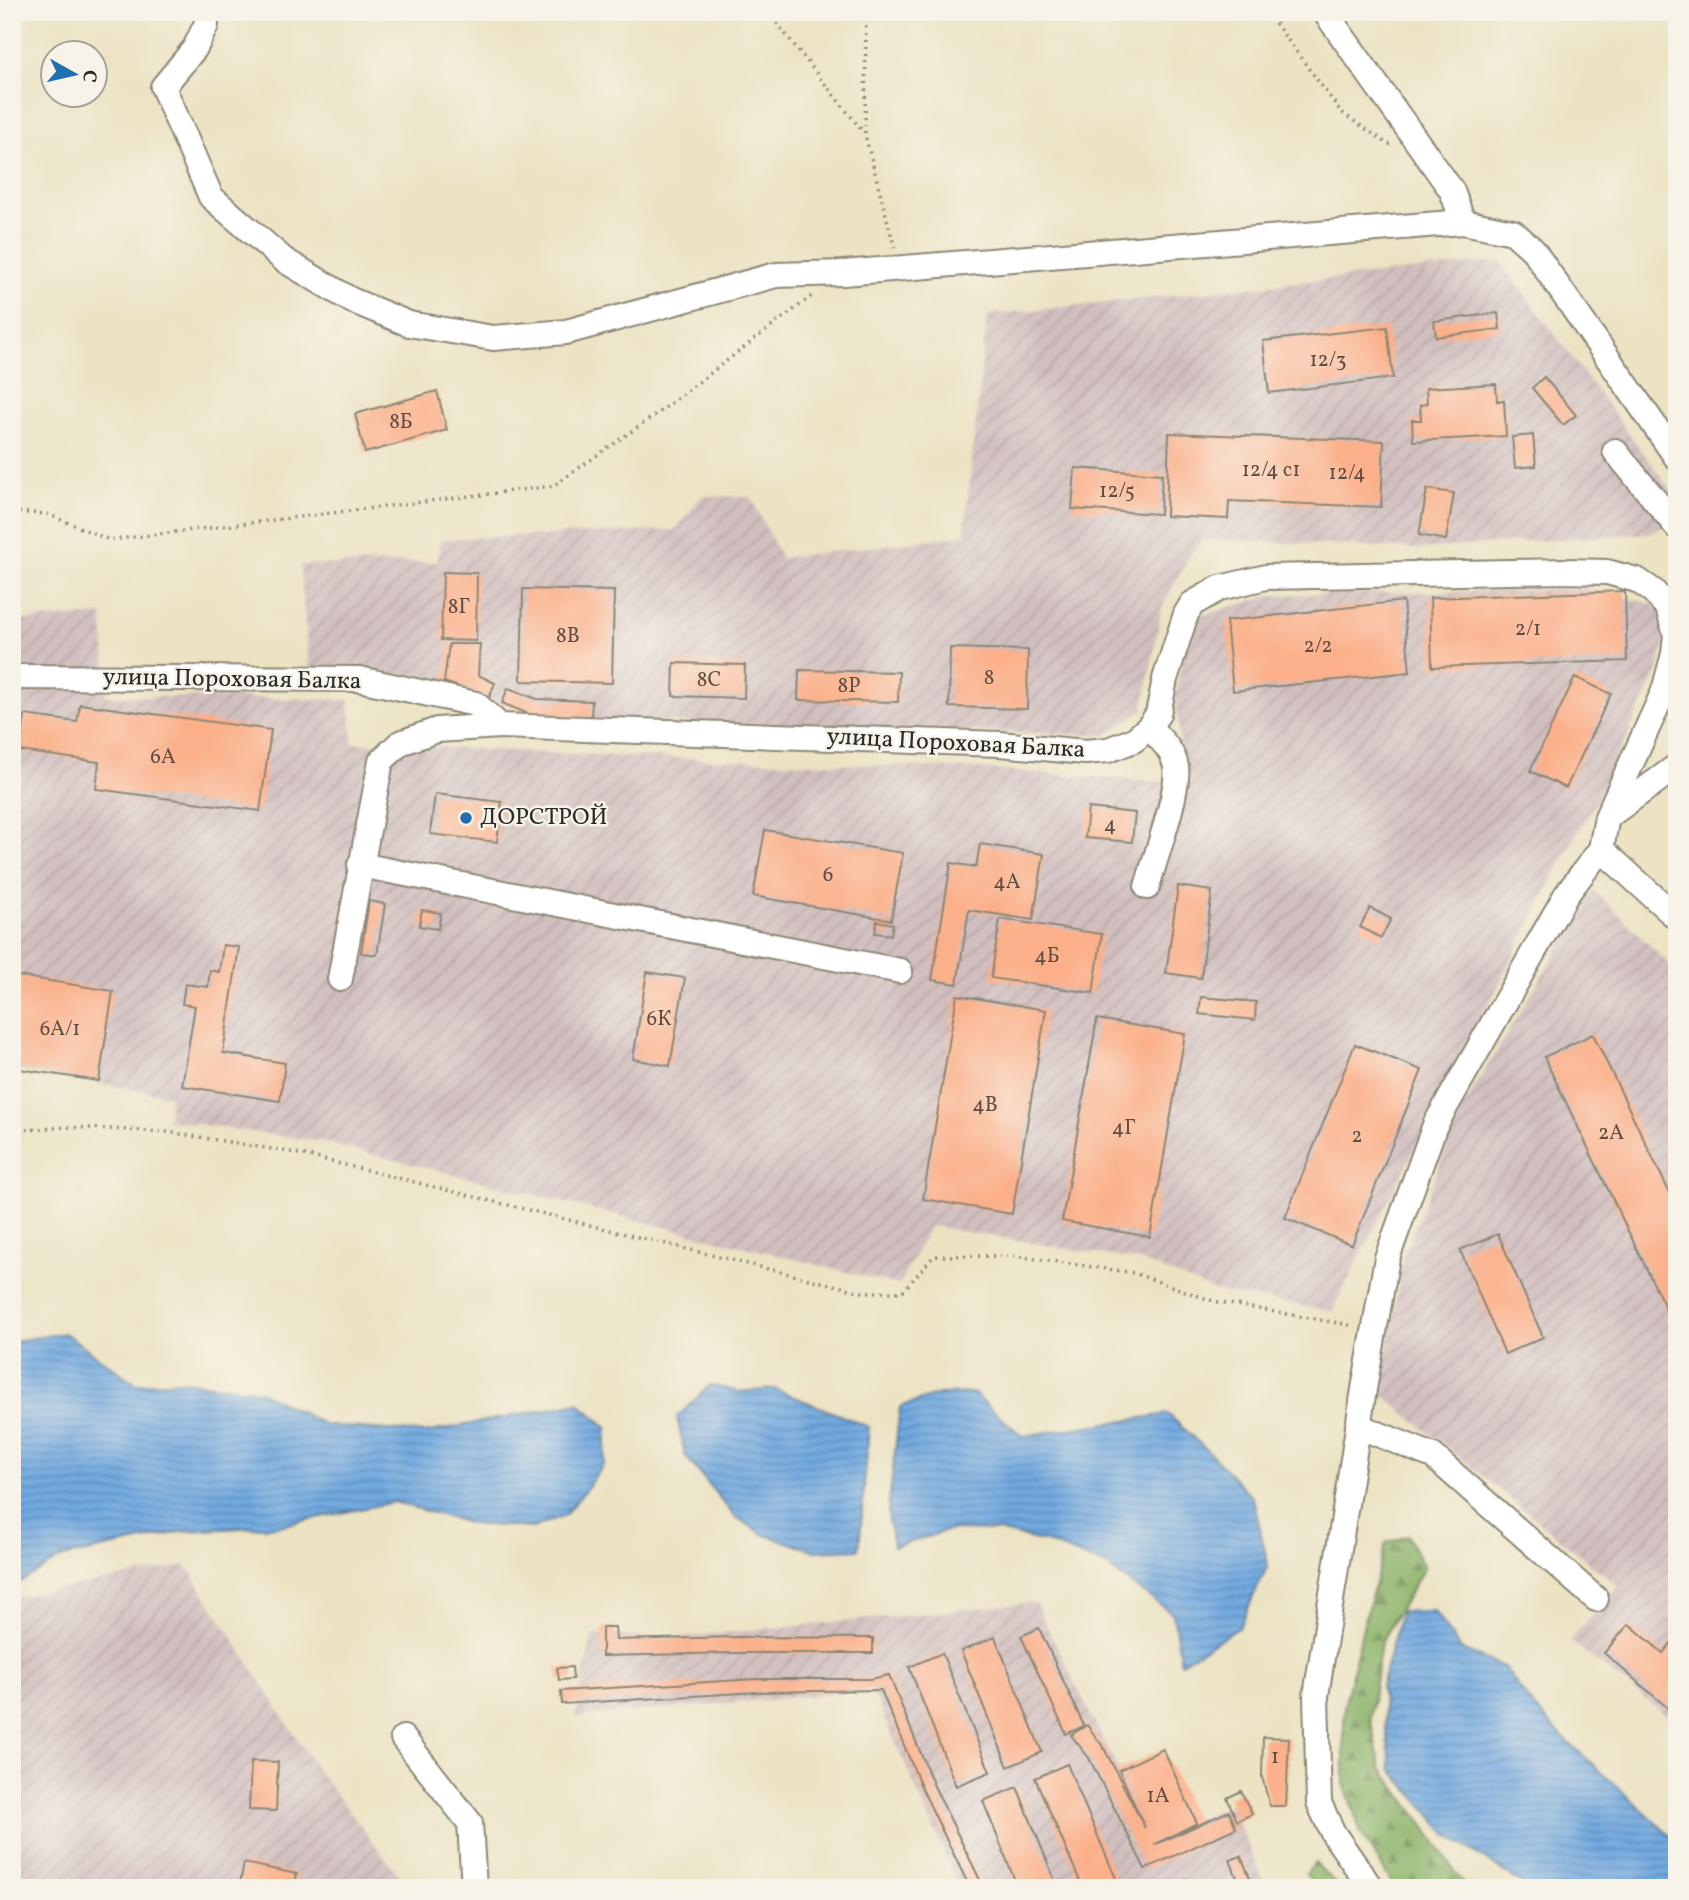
<svg xmlns="http://www.w3.org/2000/svg" width="1689" height="1900" viewBox="0 0 1689 1900" font-family="Vollkorn,serif">
	<defs>
		<pattern id="industrial-furrows" width="10" height="10" patternUnits="userSpaceOnUse" patternTransform="scale(1.75)"><rect width="10" height="10" fill="#d1bfbf"/><path d="M-1 1l2-2M0 10L10 0M9 11l2-2" fill="none" stroke="#b4a4a4"/></pattern>
		<pattern id="forest-firs" width="22" height="20" patternUnits="userSpaceOnUse" patternTransform="scale(1.75)"><rect width="22" height="20" fill="#8bb268"/><path d="M5 1l3.5 6h-7zM16 11l3.5 6h-7z" fill="#729156"/></pattern>
		<pattern id="water-rules" width="6" height="5" patternUnits="userSpaceOnUse" patternTransform="scale(1.75)"><rect width="6" height="5" fill="#71a9e0"/><path d="M0 2.5h6" fill="none" stroke="#5d8ab6"/></pattern>
	</defs>
	<rect width="100%" height="100%" fill="#f7f3e8"/>
	<filter id="ink" filterUnits="userSpaceOnUse"><feTurbulence type="fractalNoise" baseFrequency=".0143" numOctaves="2"/><feDisplacementMap in="SourceGraphic" scale="14" xChannelSelector="R" yChannelSelector="G"/><feConvolveMatrix kernelMatrix="1 2 1 2 8 2 1 2 1" color-interpolation-filters="sRGB"/></filter>
	<filter id="wash" filterUnits="userSpaceOnUse"><feTurbulence type="fractalNoise" baseFrequency=".00686" numOctaves="4" result="noise"/><feDisplacementMap in="SourceGraphic" scale="28" xChannelSelector="R" yChannelSelector="G"/><feGaussianBlur stdDeviation="1.57" result="paint"/><feColorMatrix in="noise" values="0 0 0 0 0 0 0 0 0 0 0 0 0 0 0 0 0 1.4 0 .05"/><feComposite in="paint" operator="in"/></filter>
	<g filter="url(#wash)">
		<rect width="100%" height="100%" fill="#ece3c3"/>
		<g fill="url(#industrial-furrows)">
			<path d="M1500,261L1677,498V518L1650,533L1419,549L1203,539L1191,553L1162,607L1143,710L1106,735L591,720L535,716L427,676L309,668L300,565L437,562L442,539L675,530L702,496L751,497L781,558L964,535L987,315Z"/>
			<path d="M1587,589L1654,604L1669,626L1658,670L1599,796L1568,849L1332,1311L1215,1291L1141,1261L930,1226L899,1285L318,1141L168,1120L170,1095L12,1069V621L102,615L105,647L106,696L349,700L353,743L591,755L984,769L1185,784L1175,697L1190,619L1272,595Z"/>
			<path d="M1594,890L1677,972V1704L1667,1716L1570,1641L1618,1586L1380,1393L1403,1258L1461,1110Z"/>
			<path d="M186,1565L320,1774L409,1888H12V1598Z"/>
			<path d="M1035,1602L1152,1839L1230,1805L1267,1888H960L872,1690L575,1717L592,1635L669,1638L934,1613Z"/>
		</g>
		<g fill="url(#forest-firs)" stroke="#5b6e4a" stroke-width="2">
			<path d="M1408,1536L1424,1568L1381,1642L1370,1718L1381,1768L1426,1828L1466,1888H1395L1361,1833L1344,1783V1707L1364,1623L1386,1543Z"/>
			<path d="M1315,1863L1340,1888H1317L1306,1874Z"/>
		</g>
		<g fill="url(#water-rules)" stroke="#4e6a86" stroke-width="2">
			<path d="M65,1333L136,1384L182,1381L259,1391L325,1425L425,1433L578,1403L607,1427L604,1464L584,1492L565,1515L533,1528L472,1524L394,1502L278,1526L185,1531L63,1557L12,1587V1341Z"/>
			<path d="M710,1385L738,1392L775,1389L869,1427L859,1549L815,1551L765,1535L734,1516L685,1455L677,1417Z"/>
			<path d="M973,1393L1022,1436L1168,1414L1213,1456L1253,1498L1268,1565L1239,1627L1181,1663L1173,1614L1105,1565L1046,1542L998,1531L950,1530L893,1547L888,1513L900,1407L939,1394Z"/>
			<path d="M1401,1611H1434L1460,1649L1504,1667L1531,1704L1567,1741L1677,1841V1888H1529L1448,1835L1391,1769L1381,1687Z"/>
		</g>
		<g id="blocks">
			<g fill="#fbb08a">
				<path d="M1498,313L1500,329L1436,337L1434,321Z"/>
				<path d="M1387,327L1393,378L1269,393L1263,341Z"/>
				<path d="M1544,377L1576,415L1563,425L1532,388Z"/>
				<path d="M1496,384L1497,401L1504,400L1506,436L1413,441L1412,420H1421L1420,405L1427,404L1426,388Z"/>
				<path d="M437,391L447,430L365,453L355,414Z"/>
				<path d="M1169,433L1384,441L1381,507L1229,501L1228,519L1166,516Z"/>
				<path d="M1533,435L1536,466L1515,468L1512,437Z"/>
				<path d="M1075,468L1162,474L1160,514L1072,509Z"/>
				<path d="M1427,489L1454,493L1446,540L1419,535Z"/>
				<path d="M443,572L477,573L476,641L441,640Z"/>
				<path d="M523,589L614,591L612,683L521,681Z"/>
				<path d="M1625,591L1627,661L1432,667L1430,598Z"/>
				<path d="M1403,601L1410,672L1233,691L1226,621Z"/>
				<path d="M449,644H480L478,675L495,683L489,698L444,682Z"/>
				<path d="M950,648L1028,650L1027,709L949,707Z"/>
				<path d="M674,663L745,665L744,698L673,696Z"/>
				<path d="M799,670L899,672L898,702L798,700Z"/>
				<path d="M1575,677L1611,694L1566,788L1530,771Z"/>
				<path d="M508,688L537,699L592,701L591,718L533,716L502,703Z"/>
				<path d="M80,704L271,730L260,811L96,789L99,762L20,751L25,715L77,722Z"/>
				<path d="M435,794L502,802L497,842L430,834Z"/>
				<path d="M1088,808L1135,813L1132,842L1085,838Z"/>
				<path d="M765,830L903,853L891,920L753,896Z"/>
				<path d="M980,844L1044,854L1033,920L969,910L957,984L932,980L951,863L976,867Z"/>
				<path d="M1178,886L1212,891L1201,978L1166,973Z"/>
				<path d="M369,901L385,904L377,955L361,953Z"/>
				<path d="M1370,908L1391,919L1381,938L1360,927Z"/>
				<path d="M422,910L441,913L438,929L419,926Z"/>
				<path d="M1000,919L1102,934L1093,993L991,978Z"/>
				<path d="M877,921L893,924L891,935L875,933Z"/>
				<path d="M223,945L239,947L223,1053L285,1063L280,1101L182,1086L195,1006L182,1004L185,984L208,987L210,970L219,972Z"/>
				<path d="M647,972L685,978L670,1066L633,1059Z"/>
				<path d="M12,975L113,991L99,1081L12,1068Z"/>
				<path d="M957,995L1046,1010L1012,1214L923,1199Z"/>
				<path d="M1201,997L1256,1002L1255,1020L1199,1014Z"/>
				<path d="M1097,1019L1185,1034L1150,1237L1062,1221Z"/>
				<path d="M1593,1034L1677,1208V1332L1544,1057Z"/>
				<path d="M1355,1044L1422,1070L1352,1245L1285,1218Z"/>
				<path d="M1498,1234L1543,1337L1505,1354L1460,1250Z"/>
				<path d="M1629,1624L1663,1653L1677,1636V1700L1669,1709L1604,1653Z"/>
				<path d="M602,1627H615L616,1640L737,1637L873,1638V1653H737L602,1656Z"/>
				<path d="M1039,1628L1084,1726L1066,1734L1021,1636Z"/>
				<path d="M995,1637L1042,1752L1008,1767L961,1651Z"/>
				<path d="M942,1653L990,1772L956,1786L909,1667Z"/>
				<path d="M572,1667L573,1679L559,1680L557,1668Z"/>
				<path d="M889,1675L934,1786L984,1888H970L923,1791L881,1690L758,1692L562,1704L561,1691L757,1679H871Z"/>
				<path d="M1087,1725L1104,1748L1145,1828L1119,1770L1163,1749L1197,1823L1154,1845L1229,1811L1236,1828L1145,1869L1089,1758L1071,1735Z"/>
				<path d="M1263,1737L1289,1738L1286,1806H1270L1262,1777Z"/>
				<path d="M251,1761L278,1762L276,1811L249,1810Z"/>
				<path d="M1067,1764L1120,1888H1083L1035,1778Z"/>
				<path d="M1017,1787L1058,1888H1018L983,1801Z"/>
				<path d="M1241,1791L1252,1814L1237,1821L1227,1798Z"/>
				<path d="M1241,1856L1254,1888H1241L1230,1860Z"/>
				<path d="M244,1863L297,1874L294,1888H239Z"/>
				<path d="M1187,1879L1191,1888H1167Z"/>
			</g>
		</g>
	</g>
	<g filter="url(#ink)">
		<use href="#blocks" fill-opacity="0" stroke="#8c8777" stroke-width="2"/>
		<g fill="none" stroke-linecap="round" stroke-linejoin="round">
			<defs>
				<g id="minor">
					<path d="M1325,12L1452,191L1463,222"/>
					<path d="M206,25L195,48L163,87L211,197L284,260L351,300L409,324L493,338L566,332L776,275L843,273L1463,222L1513,232L1533,250L1677,458"/>
					<path d="M1615,451L1677,527"/>
					<path d="M12,677L359,679L476,704L500,726L1000,744L1085,752L1108,750L1134,740L1149,727L1158,714L1165,679L1186,614L1192,604L1220,588L1266,577L1565,571L1607,572L1637,580L1653,591L1668,608L1676,634L1674,654L1664,691L1607,817L1601,849L1566,895L1435,1125L1387,1258L1364,1389L1316,1696L1319,1803L1333,1833L1371,1888"/>
					<path d="M1610,815L1677,766"/>
					<path d="M1601,849L1677,918"/>
					<path d="M360,865L900,971"/>
					<path d="M1147,887C1154,861 1180,790 1176,767C1173,750 1160,739 1149,727"/>
					<path d="M340,979L381,761L400,743L437,730L500,726"/>
					<path d="M1358,1426L1433,1456L1596,1599"/>
					<path d="M403,1738L470,1823L474,1888"/>
				</g>
			</defs>
			<use href="#minor" stroke="#8c8777" stroke-width="28"/>
			<g stroke="#8c8777" stroke-width="3.5" stroke-dasharray="2 5" stroke-linecap="butt">
				<path d="M768,12L864,133"/>
				<path d="M866,12L865,135L895,249"/>
				<path d="M1267,12L1341,112L1388,144L1394,145"/>
				<path d="M12,512L47,514L110,540L553,486L658,413L813,295"/>
				<path d="M12,1131L67,1127L168,1132L296,1153L862,1292H902L934,1256H1016L1134,1273L1213,1301L1355,1326"/>
			</g>
			<use href="#minor" stroke="#fff" stroke-width="24"/>
		</g>
	</g>
	<circle fill="#1f6fb2" stroke="#f7f3e8" stroke-width="2.5" cx="466" cy="818" r="7"/>
	<g text-anchor="middle" dominant-baseline="central" stroke-width="5" stroke-linejoin="round" paint-order="stroke">
		<g font-size="21" fill="#5f4c43">
			<text x="1328" y="360">12/3</text>
			<text x="401" y="422">8Б</text>
			<text x="1271" y="470">12/4 с1</text>
			<text x="1347" y="473">12/4</text>
			<text x="1117" y="491">12/5</text>
			<text x="459" y="607">8Г</text>
			<text x="1528" y="629">2/1</text>
			<text x="568" y="636">8В</text>
			<text x="1318" y="646">2/2</text>
			<text x="989" y="678">8</text>
			<text x="709" y="680">8С</text>
			<text x="849" y="686">8Р</text>
			<text x="163" y="757">6А</text>
			<text x="1110" y="825">4</text>
			<text x="828" y="875">6</text>
			<text x="1007" y="882">4А</text>
			<text x="1047" y="956">4Б</text>
			<text x="659" y="1019">6К</text>
			<text x="60" y="1029">6А/1</text>
			<text x="985" y="1105">4В</text>
			<text x="1124" y="1128">4Г</text>
			<text x="1611" y="1133">2А</text>
			<text x="1357" y="1136">2</text>
			<text x="1275" y="1757">1</text>
			<text x="1158" y="1796">1А</text>
		</g>
		<g font-size="24" fill="#2b2b2b" stroke="#f7f3e8">
			<text transform="translate(232 680) rotate(1)">улица Пороховая Балка</text>
			<text transform="translate(956 744) rotate(3)">улица Пороховая Балка</text>
		</g>
		<g font-size="24" fill="#2b2b2b" stroke="#f7f3e8" text-anchor="start">
			<text x="480" y="818">ДОРСТРОЙ</text>
		</g>
	</g>
	<rect width="1689" height="1900" fill="none" stroke="#f7f3e8" stroke-width="42"/>
	<g transform="translate(74 74) rotate(98)"><circle r="33" fill="#f7f3e8" stroke="#a5a39c" stroke-width="2"/>
	<path d="M0-5L12 26L0 18L-12 26Z" fill="#1f6fb2"/>
	<text y="-10" font-size="19" font-weight="bold" text-anchor="middle" fill="#2b2b2b">С</text>
	</g>
</svg>
